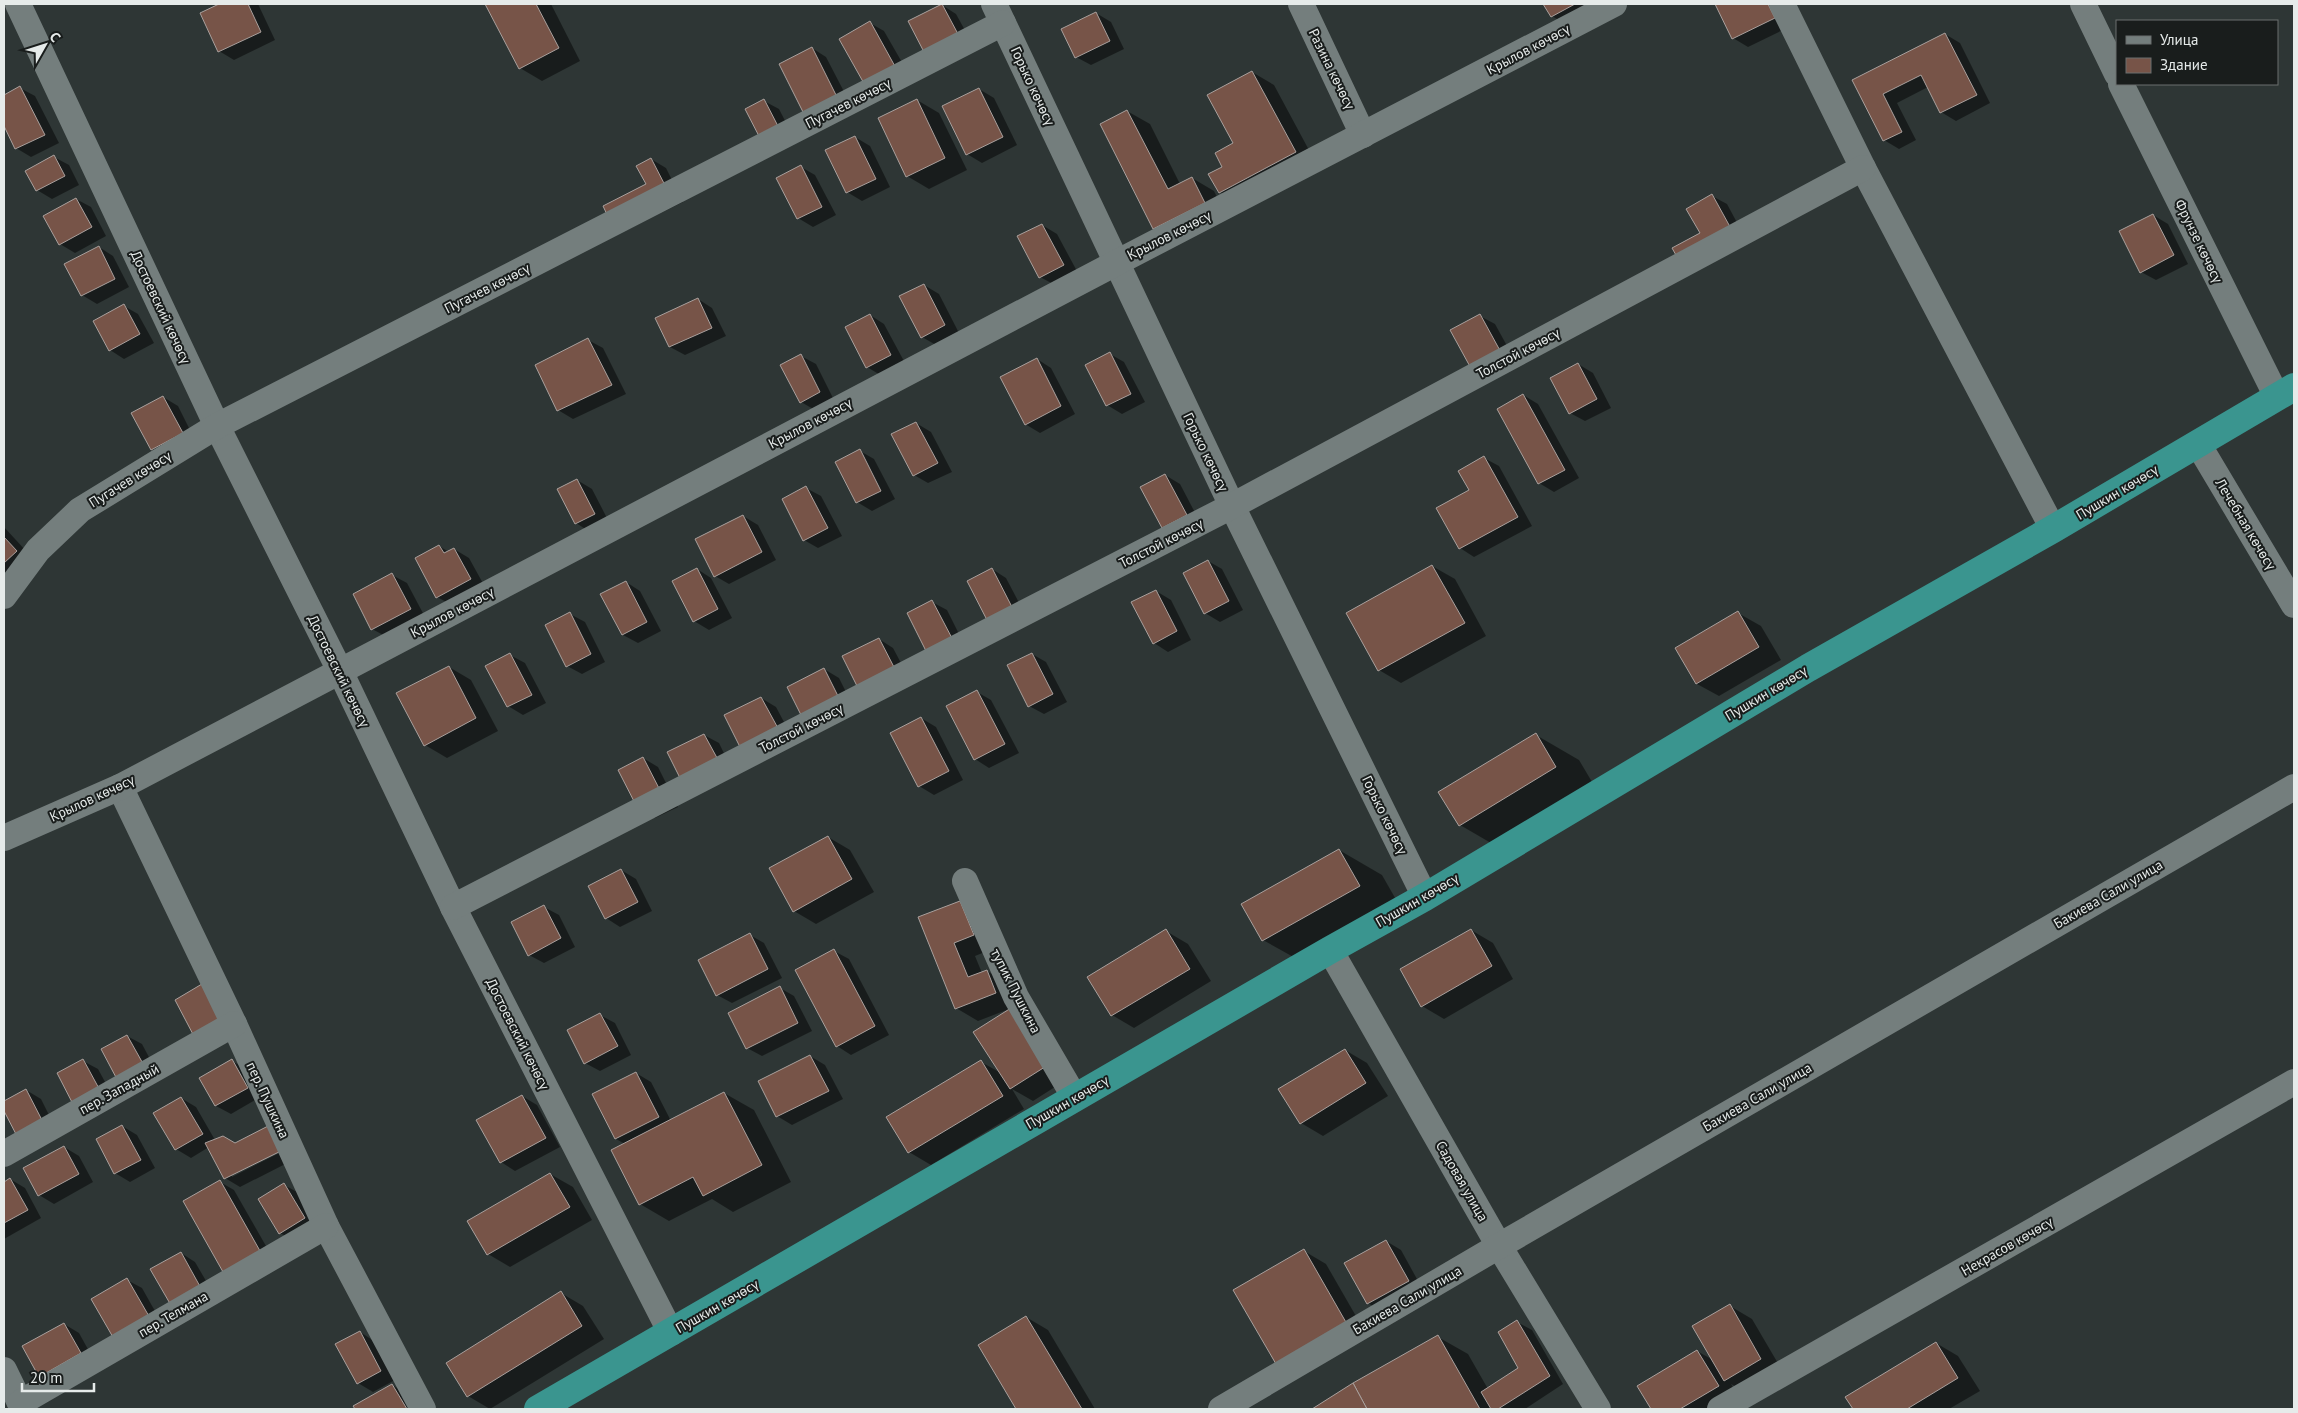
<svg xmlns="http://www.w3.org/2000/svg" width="2298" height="1413" viewBox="0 0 2298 1413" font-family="'PT Sans',sans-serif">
	<rect width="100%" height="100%" fill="#2e3635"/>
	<g fill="#0007" fill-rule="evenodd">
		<path d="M222,4H258L275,40L234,60L219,51L202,13Z"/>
		<path d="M486,4H551L580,61L542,81L520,68Z"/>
		<path d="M1545,4H1598L1567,25L1552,16Z"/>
		<path d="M1717,4H1778L1789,27L1748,47L1733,38Z"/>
		<path d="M942,5L956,14L972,43L940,59Z"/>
		<path d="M1096,13L1111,22L1124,49L1091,65L1076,57Z"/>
		<path d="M870,23L884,31L911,78L840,39Z"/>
		<path d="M1945,34L1960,43L1990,103L1956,121L1941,112L1928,87L1897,103L1916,140L1899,149L1884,140L1854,80Z"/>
		<path d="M812,48L826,57L852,107L821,123Z"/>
		<path d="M1252,72L1274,85L1317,165L1242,205L1220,192L1224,167L1234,144Z"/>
		<path d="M20,88L35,96L59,143L31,157L16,148L4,123V96Z"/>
		<path d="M979,89L994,98L1017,145L982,163L967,154Z"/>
		<path d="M917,100L939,113L967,170L929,189L907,176Z"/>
		<path d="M764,101L779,109L794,138L762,139Z"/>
		<path d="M1127,111L1150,124L1180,184L1192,178L1214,191L1226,215L1176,241Z"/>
		<path d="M855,137L870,146L890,187L862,201L847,192Z"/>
		<path d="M54,157L69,165L79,185L52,199L37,190L27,171Z"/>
		<path d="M651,159L666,168L683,202L627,230L647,185Z"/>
		<path d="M801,167L815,175L836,215L813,227L798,218Z"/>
		<path d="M1712,196L1727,204L1748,243L1701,234Z"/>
		<path d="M76,199L91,207L106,236L75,253L60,244Z"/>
		<path d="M2153,215L2168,224L2188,264L2156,280L2141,272Z"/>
		<path d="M1042,225L1057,234L1078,273L1055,285L1040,277Z"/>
		<path d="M99,247L113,256L129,287L97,304L82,295Z"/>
		<path d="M924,285L939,294L959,333L936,345L922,337Z"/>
		<path d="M698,299L712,308L726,336L685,355L670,347L657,318Z"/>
		<path d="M124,306L138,314L154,343L124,359L110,350Z"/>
		<path d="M870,315L884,324L905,363L882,376L867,367Z"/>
		<path d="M1480,316L1495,324L1517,364L1489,380Z"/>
		<path d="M588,340L603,348L626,394L573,419L558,410Z"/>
		<path d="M1110,354L1124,362L1145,402L1122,414L1107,405Z"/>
		<path d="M801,356L816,364L834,400L815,410L801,402Z"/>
		<path d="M1037,359L1051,368L1075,414L1040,433L1025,424Z"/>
		<path d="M1578,364L1593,373L1611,408L1585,421L1570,413Z"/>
		<path d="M1523,395L1538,404L1579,478L1554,492L1539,483Z"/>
		<path d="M163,397L178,406L196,442L167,457L152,449Z"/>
		<path d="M916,423L931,432L952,472L928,483L914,475Z"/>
		<path d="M860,451L874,459L895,499L872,511L857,502L837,463Z"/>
		<path d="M1484,458L1499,466L1532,526L1474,557L1460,548L1470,491Z"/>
		<path d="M1165,475L1180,484L1201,524L1177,536Z"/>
		<path d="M577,480L592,489L609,522L590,532L576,523Z"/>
		<path d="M806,488L821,496L842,536L818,548L804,540Z"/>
		<path d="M743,516L758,525L776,560L729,584L715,576Z"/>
		<path d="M4,527L38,564L4,593Z"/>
		<path d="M439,546L449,552L454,549L469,558L485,587L452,605L437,597Z"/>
		<path d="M1208,561L1222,569L1243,610L1220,622L1205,613Z"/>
		<path d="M1432,566L1455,579L1486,636L1401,683L1379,670Z"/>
		<path d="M697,569L711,578L732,618L709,630L694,621Z"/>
		<path d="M992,569L1006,578L1027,618L1004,630Z"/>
		<path d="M392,575L407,583L425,617L387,637L372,629Z"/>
		<path d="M626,582L640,591L661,631L638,643L623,635L602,595Z"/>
		<path d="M1156,591L1171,600L1191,640L1168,652L1154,643Z"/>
		<path d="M932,602L947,610L967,650L944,662Z"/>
		<path d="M1738,613L1761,626L1781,660L1719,696L1697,684L1677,649Z"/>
		<path d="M570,614L585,622L605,662L582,674L567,666Z"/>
		<path d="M879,639L893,648L910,680L843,657Z"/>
		<path d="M1032,654L1046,662L1067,702L1044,714L1029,706Z"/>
		<path d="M510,655L525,663L546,703L523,715L508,706Z"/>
		<path d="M449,667L471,680L498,731L447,758L425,745Z"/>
		<path d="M824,669L839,678L855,710L820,728Z"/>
		<path d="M977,692L991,700L1019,753L989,768L975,759Z"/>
		<path d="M761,698L776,707L793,739L757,757Z"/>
		<path d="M921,718L936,727L963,780L934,795L919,786Z"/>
		<path d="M704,735L719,743L735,776L669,753Z"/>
		<path d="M1536,735L1579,760L1598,792L1503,850L1460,825Z"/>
		<path d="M643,758L658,767L678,807L655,818L640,810Z"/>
		<path d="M828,837L850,850L874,892L816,924L794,911Z"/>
		<path d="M1339,850L1382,875L1402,910L1306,964L1263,940Z"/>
		<path d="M621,870L636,879L652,911L620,927L606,918Z"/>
		<path d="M960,902L995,948L975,956L982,973L987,971L1009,984L1017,1006L978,1021L956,1008L920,918Z"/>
		<path d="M544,907L559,915L575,947L544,963L529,955Z"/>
		<path d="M1471,930L1493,943L1513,979L1444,1019L1422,1006Z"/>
		<path d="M1166,931L1188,944L1211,981L1134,1028L1112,1015Z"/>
		<path d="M750,935L764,943L782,978L732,1003L717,995Z"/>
		<path d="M834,951L849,959L889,1035L851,1055L837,1046Z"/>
		<path d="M780,988L794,996L812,1031L762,1056L747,1048Z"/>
		<path d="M1010,1010L1069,1078L1033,1101L1012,1089L1024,1109L931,1165L909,1152L981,1062L1001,1073Z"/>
		<path d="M600,1015L615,1023L631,1055L600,1071L585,1063Z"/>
		<path d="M127,1036L142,1044L160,1078L102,1049Z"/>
		<path d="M1345,1050L1367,1063L1388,1096L1323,1136L1301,1123Z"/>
		<path d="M810,1056L825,1065L843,1099L792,1125L777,1116L760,1082Z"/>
		<path d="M83,1061L98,1069L116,1102L91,1116Z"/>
		<path d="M232,1061L246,1069L262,1096L231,1114L216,1106L201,1078Z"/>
		<path d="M636,1073L651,1082L671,1121L724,1093L754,1110L791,1182L733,1212L712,1199L669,1221L640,1204L625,1144L616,1139L593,1095Z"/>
		<path d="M26,1090L41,1099L58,1133L19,1137L4,1108V1102Z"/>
		<path d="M522,1096L537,1105L560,1147L515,1171L501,1162Z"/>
		<path d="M181,1098L196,1107L215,1140L223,1138L235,1144L272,1125L287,1134L299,1157L240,1187L225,1178L209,1147L191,1158L176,1149L155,1114ZM290,1145L291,1147L232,1177V1174Z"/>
		<path d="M122,1126L137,1135L155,1168L130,1182L115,1173Z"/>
		<path d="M64,1147L79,1156L93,1182L54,1204L39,1195Z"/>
		<path d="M550,1174L573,1187L592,1220L510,1267L488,1254Z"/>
		<path d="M10,1179L25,1188L41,1218L4,1239V1183Z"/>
		<path d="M220,1182L234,1190L278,1267L184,1202Z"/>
		<path d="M284,1185L299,1193L319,1227L295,1241L280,1233Z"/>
		<path d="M1386,1241L1401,1250L1423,1290L1382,1312L1368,1303Z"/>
		<path d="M1304,1251L1326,1264L1368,1337L1299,1376Z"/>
		<path d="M181,1253L195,1262L216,1298L188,1315Z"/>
		<path d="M127,1280L142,1288L164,1327L130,1346Z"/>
		<path d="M561,1293L583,1306L604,1339L490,1409L468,1396Z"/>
		<path d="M1730,1306L1752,1319L1783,1372L1747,1393L1731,1384L1740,1399L1723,1409H1653L1639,1386L1697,1351L1713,1360Z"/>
		<path d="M1026,1317L1048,1330L1095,1409H1018L979,1345Z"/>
		<path d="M1517,1322L1532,1330L1563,1384L1525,1409H1314L1353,1385L1438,1337L1468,1354L1488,1389L1519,1368Z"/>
		<path d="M64,1324L79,1333L95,1362L54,1384Z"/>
		<path d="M360,1332L374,1341L395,1380L373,1392L358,1383Z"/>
		<path d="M1936,1343L1958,1356L1980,1391L1949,1409H1854L1847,1397Z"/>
		<path d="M392,1385L407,1394L416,1409H356L355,1407Z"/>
	</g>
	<g fill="#775448" stroke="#a9a09d">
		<path d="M219,4H248L261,32L218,52L200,13Z"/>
		<path d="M485,4H536L559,48L519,69Z"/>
		<path d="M942,4L958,34L924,52L908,21Z"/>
		<path d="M1543,4H1575L1551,17Z"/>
		<path d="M1715,4H1768L1775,18L1732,39Z"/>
		<path d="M1096,12L1110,41L1075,58L1061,29Z"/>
		<path d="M870,21L897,70L866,87L839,39Z"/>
		<path d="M1945,33L1977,95L1940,113L1921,75L1883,94L1902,132L1883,141L1852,80Z"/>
		<path d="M812,47L838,99L805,116L779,64Z"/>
		<path d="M1252,71L1296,152L1219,193L1208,174L1222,167L1215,153L1233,143L1207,95Z"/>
		<path d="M20,86L45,135L15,149L4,126V95Z"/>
		<path d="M979,88L1003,137L966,155L942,106Z"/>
		<path d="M764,99L780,130L761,140L745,109Z"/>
		<path d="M917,99L945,158L906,177L878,118Z"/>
		<path d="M1127,110L1168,189L1192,177L1205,203L1153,229L1100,124Z"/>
		<path d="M855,136L876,179L846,193L825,150Z"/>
		<path d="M54,155L65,176L36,191L25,171Z"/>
		<path d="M651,158L669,193L611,223L603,206L646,184L636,166Z"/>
		<path d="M801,165L822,207L797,219L776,178Z"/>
		<path d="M1712,194L1734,234L1681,264L1672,248L1700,233L1686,209Z"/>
		<path d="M76,198L92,227L59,245L43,216Z"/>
		<path d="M2153,214L2174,255L2140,273L2119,231Z"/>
		<path d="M1042,224L1064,265L1039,278L1017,236Z"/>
		<path d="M99,246L115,279L81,296L64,264Z"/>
		<path d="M924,284L945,325L921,338L899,296Z"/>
		<path d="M698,298L712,328L669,347L655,318Z"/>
		<path d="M124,304L140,334L109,351L93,321Z"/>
		<path d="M870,314L891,355L866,368L845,327Z"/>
		<path d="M1480,314L1503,356L1473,372L1450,330Z"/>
		<path d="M588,338L612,385L557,411L535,365Z"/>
		<path d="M1110,352L1131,394L1106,406L1085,365Z"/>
		<path d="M801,354L820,392L800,403L780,365Z"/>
		<path d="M1037,358L1061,406L1025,425L1000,377Z"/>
		<path d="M1578,363L1597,399L1569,414L1550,378Z"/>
		<path d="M1523,394L1565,470L1538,484L1497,409Z"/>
		<path d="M163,396L183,433L151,450L131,413Z"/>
		<path d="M916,422L938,463L913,476L891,434Z"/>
		<path d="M860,449L881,491L856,503L835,462Z"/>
		<path d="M1484,456L1518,517L1459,549L1436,508L1469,490L1458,471Z"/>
		<path d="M1165,474L1187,515L1162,528L1140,487Z"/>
		<path d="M577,479L595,514L575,524L557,489Z"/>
		<path d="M806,486L828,528L803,541L782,499Z"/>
		<path d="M743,515L762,552L714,577L695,539Z"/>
		<path d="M4,537L17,551L4,563Z"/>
		<path d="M439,545L444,553L454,548L471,579L436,598L415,558Z"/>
		<path d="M1208,560L1229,601L1204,614L1183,573Z"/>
		<path d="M1432,565L1465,623L1378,671L1346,613Z"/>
		<path d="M697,568L718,609L693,622L672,581Z"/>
		<path d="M992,568L1013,609L988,622L967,581Z"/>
		<path d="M392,573L411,609L371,630L353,594Z"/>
		<path d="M626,581L647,622L622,635L600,594Z"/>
		<path d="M1156,590L1177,631L1153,644L1131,602Z"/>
		<path d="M932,600L954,642L928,655L907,613Z"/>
		<path d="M1738,611L1759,647L1696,684L1675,648Z"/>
		<path d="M570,612L591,654L566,667L545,625Z"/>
		<path d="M879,638L896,671L859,690L842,656Z"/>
		<path d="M510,653L532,695L507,707L485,666Z"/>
		<path d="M1032,653L1053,694L1028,707L1007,665Z"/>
		<path d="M449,666L476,718L424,746L396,693Z"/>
		<path d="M824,668L841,702L804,721L787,687Z"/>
		<path d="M977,690L1005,744L974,760L946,706Z"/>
		<path d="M761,697L779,730L741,749L724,715Z"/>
		<path d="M921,717L949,771L918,787L890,733Z"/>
		<path d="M1536,733L1556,767L1459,826L1438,792Z"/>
		<path d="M704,734L722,767L684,786L667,752Z"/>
		<path d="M643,757L664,798L639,811L618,770Z"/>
		<path d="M828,836L852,879L793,912L769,868Z"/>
		<path d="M1339,849L1360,886L1262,941L1241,904Z"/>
		<path d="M621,869L638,902L605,919L588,886Z"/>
		<path d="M960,901L974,935L954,943L968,977L987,970L996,993L955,1009L918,917Z"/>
		<path d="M544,905L561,938L528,956L511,922Z"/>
		<path d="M1166,929L1190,969L1111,1016L1087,977Z"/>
		<path d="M1471,929L1492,966L1421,1007L1400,969Z"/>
		<path d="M750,933L768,969L716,996L698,960Z"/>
		<path d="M834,949L875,1026L836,1047L795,970Z"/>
		<path d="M207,981L227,1021L196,1040L175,1000Z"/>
		<path d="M780,986L798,1023L746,1049L728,1013Z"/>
		<path d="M1011,1008L1048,1065L1010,1089L973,1032Z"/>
		<path d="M600,1013L618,1046L584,1064L567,1030Z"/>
		<path d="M127,1035L146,1069L119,1083L101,1049Z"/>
		<path d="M1345,1049L1366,1083L1300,1124L1278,1089Z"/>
		<path d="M810,1055L829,1091L776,1117L758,1081Z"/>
		<path d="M83,1059L102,1094L75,1108L57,1073Z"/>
		<path d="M232,1059L248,1088L215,1106L199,1078Z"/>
		<path d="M981,1060L1003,1096L908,1153L886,1117Z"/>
		<path d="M636,1072L659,1117L615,1139L592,1094Z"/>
		<path d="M26,1089L44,1124L18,1138L4,1111V1101Z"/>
		<path d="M724,1092L762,1165L703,1196L693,1177L639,1205L611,1150Z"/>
		<path d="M522,1095L546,1138L500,1163L476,1120Z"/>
		<path d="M181,1097L203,1134L175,1150L153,1113Z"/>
		<path d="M272,1124L285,1149L224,1179L205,1143L223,1136L235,1143Z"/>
		<path d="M122,1125L141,1160L114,1174L96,1139Z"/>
		<path d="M64,1146L79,1174L38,1196L23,1168Z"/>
		<path d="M550,1173L570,1207L487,1255L467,1221Z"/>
		<path d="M10,1178L28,1210L4,1223V1182Z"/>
		<path d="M220,1180L264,1258L227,1279L183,1201Z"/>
		<path d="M284,1183L305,1218L279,1234L258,1199Z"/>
		<path d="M1386,1240L1409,1281L1367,1304L1344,1263Z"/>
		<path d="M1304,1249L1347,1324L1276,1364L1233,1290Z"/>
		<path d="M181,1252L202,1290L172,1307L150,1269Z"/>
		<path d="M127,1278L150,1318L114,1339L91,1299Z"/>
		<path d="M561,1291L582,1326L467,1397L446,1363Z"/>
		<path d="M1730,1304L1761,1359L1724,1381L1692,1326Z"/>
		<path d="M1026,1316L1082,1409H1016L978,1345Z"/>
		<path d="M1517,1320L1550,1376L1498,1409H1491L1481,1392L1518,1368L1498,1332Z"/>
		<path d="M64,1323L81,1353L39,1377L22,1346Z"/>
		<path d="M360,1331L381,1371L357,1384L335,1344Z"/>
		<path d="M1438,1335L1480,1409H1367L1353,1383Z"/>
		<path d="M1936,1342L1958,1378L1907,1409H1853L1845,1397Z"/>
		<path d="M1697,1350L1719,1386L1680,1409H1651L1637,1386Z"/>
		<path d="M1353,1383L1367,1409H1312Z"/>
		<path d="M392,1384L407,1409H355L353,1406Z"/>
	</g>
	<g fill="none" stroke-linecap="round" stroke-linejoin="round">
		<g stroke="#747e7d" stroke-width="26">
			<path d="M18,4L217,426L340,671L453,907L671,1333"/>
			<path d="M994,4L1232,506L1425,897"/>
			<path d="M1301,4L1363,135"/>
			<path d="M1782,4L1863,168L2053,529"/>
			<path d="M2083,4L2117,74"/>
			<path d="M2121,84L2277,397"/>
			<path d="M2198,444L2294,605"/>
			<path d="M4,596L38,550L80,510L217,426L1003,23"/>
			<path d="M120,787L234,1024L326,1226L423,1409"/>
			<path d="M4,838L120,787L1116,263L1614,4"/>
			<path d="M965,881L1016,997L1075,1098"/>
			<path d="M453,907L1232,506L1863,168"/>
			<path d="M1330,950L1499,1246L1598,1409"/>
			<path d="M4,1154L234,1024"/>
			<path d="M4,1370L23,1409"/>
			<path d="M20,1403L326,1226"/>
			<path d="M1221,1409L1499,1246L2294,787"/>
			<path d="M1720,1409L2294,1082"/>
		</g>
		<path stroke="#3a958f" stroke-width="28" d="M538,1409L1330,950L1425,897L1808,668L2053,529L2294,387"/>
	</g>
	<g text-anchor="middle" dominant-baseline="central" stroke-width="4" stroke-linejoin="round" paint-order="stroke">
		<g font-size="14" fill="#e6ebea" stroke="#191d1c">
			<text transform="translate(1528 49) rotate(-28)">Крылов көчөсү</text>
			<text transform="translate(1332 69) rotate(64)">Разина көчөсү</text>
			<text transform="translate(1033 86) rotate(65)">Горько көчөсү</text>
			<text transform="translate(848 103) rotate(-27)">Пугачев көчөсү</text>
			<text transform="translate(1169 235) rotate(-27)">Крылов көчөсү</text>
			<text transform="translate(2199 241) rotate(64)">Фрунзе көчөсү</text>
			<text transform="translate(487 288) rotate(-27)">Пугачев көчөсү</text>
			<text transform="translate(161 307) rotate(65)">Достоевский көчөсү</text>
			<text transform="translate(1518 353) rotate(-28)">Толстой көчөсү</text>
			<text transform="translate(810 423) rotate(-28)">Крылов көчөсү</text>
			<text transform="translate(1206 452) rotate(64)">Горько көчөсү</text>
			<text transform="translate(130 479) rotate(-32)">Пугачев көчөсү</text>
			<text transform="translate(2117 492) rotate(-31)">Пушкин көчөсү</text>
			<text transform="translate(2246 524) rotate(59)">Лечебная көчөсү</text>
			<text transform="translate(1161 543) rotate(-27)">Толстой көчөсү</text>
			<text transform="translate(452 612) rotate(-28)">Крылов көчөсү</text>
			<text transform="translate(339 671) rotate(64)">Достоевский көчөсү</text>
			<text transform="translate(1766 693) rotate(-31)">Пушкин көчөсү</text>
			<text transform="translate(801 728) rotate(-27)">Толстой көчөсү</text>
			<text transform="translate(92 798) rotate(-25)">Крылов көчөсү</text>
			<text transform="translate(1385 815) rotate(64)">Горько көчөсү</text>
			<text transform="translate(2108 894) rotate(-30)">Бакиева Сали улица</text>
			<text transform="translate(1417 900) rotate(-30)">Пушкин көчөсү</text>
			<text transform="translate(1016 991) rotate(63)">тупик Пушкина</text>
			<text transform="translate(518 1034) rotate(63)">Достоевский көчөсү</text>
			<text transform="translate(119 1089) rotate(-29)">пер. Западный</text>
			<text transform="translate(1757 1097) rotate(-30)">Бакиева Сали улица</text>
			<text transform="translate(268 1100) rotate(65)">пер. Пушкина</text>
			<text transform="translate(1067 1102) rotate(-30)">Пушкин көчөсү</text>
			<text transform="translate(1462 1181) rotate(60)">Садовая улица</text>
			<text transform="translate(2007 1246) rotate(-30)">Некрасов көчөсү</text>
			<text transform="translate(1407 1300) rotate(-30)">Бакиева Сали улица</text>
			<text transform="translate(717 1306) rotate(-30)">Пушкин көчөсү</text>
			<text transform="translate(173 1314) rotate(-30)">пер. Телмана</text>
		</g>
	</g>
	<rect width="2298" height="1413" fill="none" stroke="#e6ebea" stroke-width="10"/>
	<rect x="2116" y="20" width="162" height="65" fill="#191d1c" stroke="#6b6f6e"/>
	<rect x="2126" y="36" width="25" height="8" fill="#747e7d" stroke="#6b6f6e"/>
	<text x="2160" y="45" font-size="15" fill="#e6ebea">Улица</text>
	<rect x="2126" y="58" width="25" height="15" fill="#775448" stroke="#6b6f6e"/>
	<text x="2160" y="70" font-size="15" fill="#e6ebea">Здание</text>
	<g transform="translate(45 45) rotate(51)" stroke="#191d1c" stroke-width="4" paint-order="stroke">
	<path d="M0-4L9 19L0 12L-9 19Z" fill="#e6ebea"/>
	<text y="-8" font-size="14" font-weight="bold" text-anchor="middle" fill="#e6ebea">С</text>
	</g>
	<path d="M22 1383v8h72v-8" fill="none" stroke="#e6ebea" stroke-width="2.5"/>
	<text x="30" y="1383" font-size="15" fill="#e6ebea" stroke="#191d1c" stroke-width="4" paint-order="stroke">20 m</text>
</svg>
